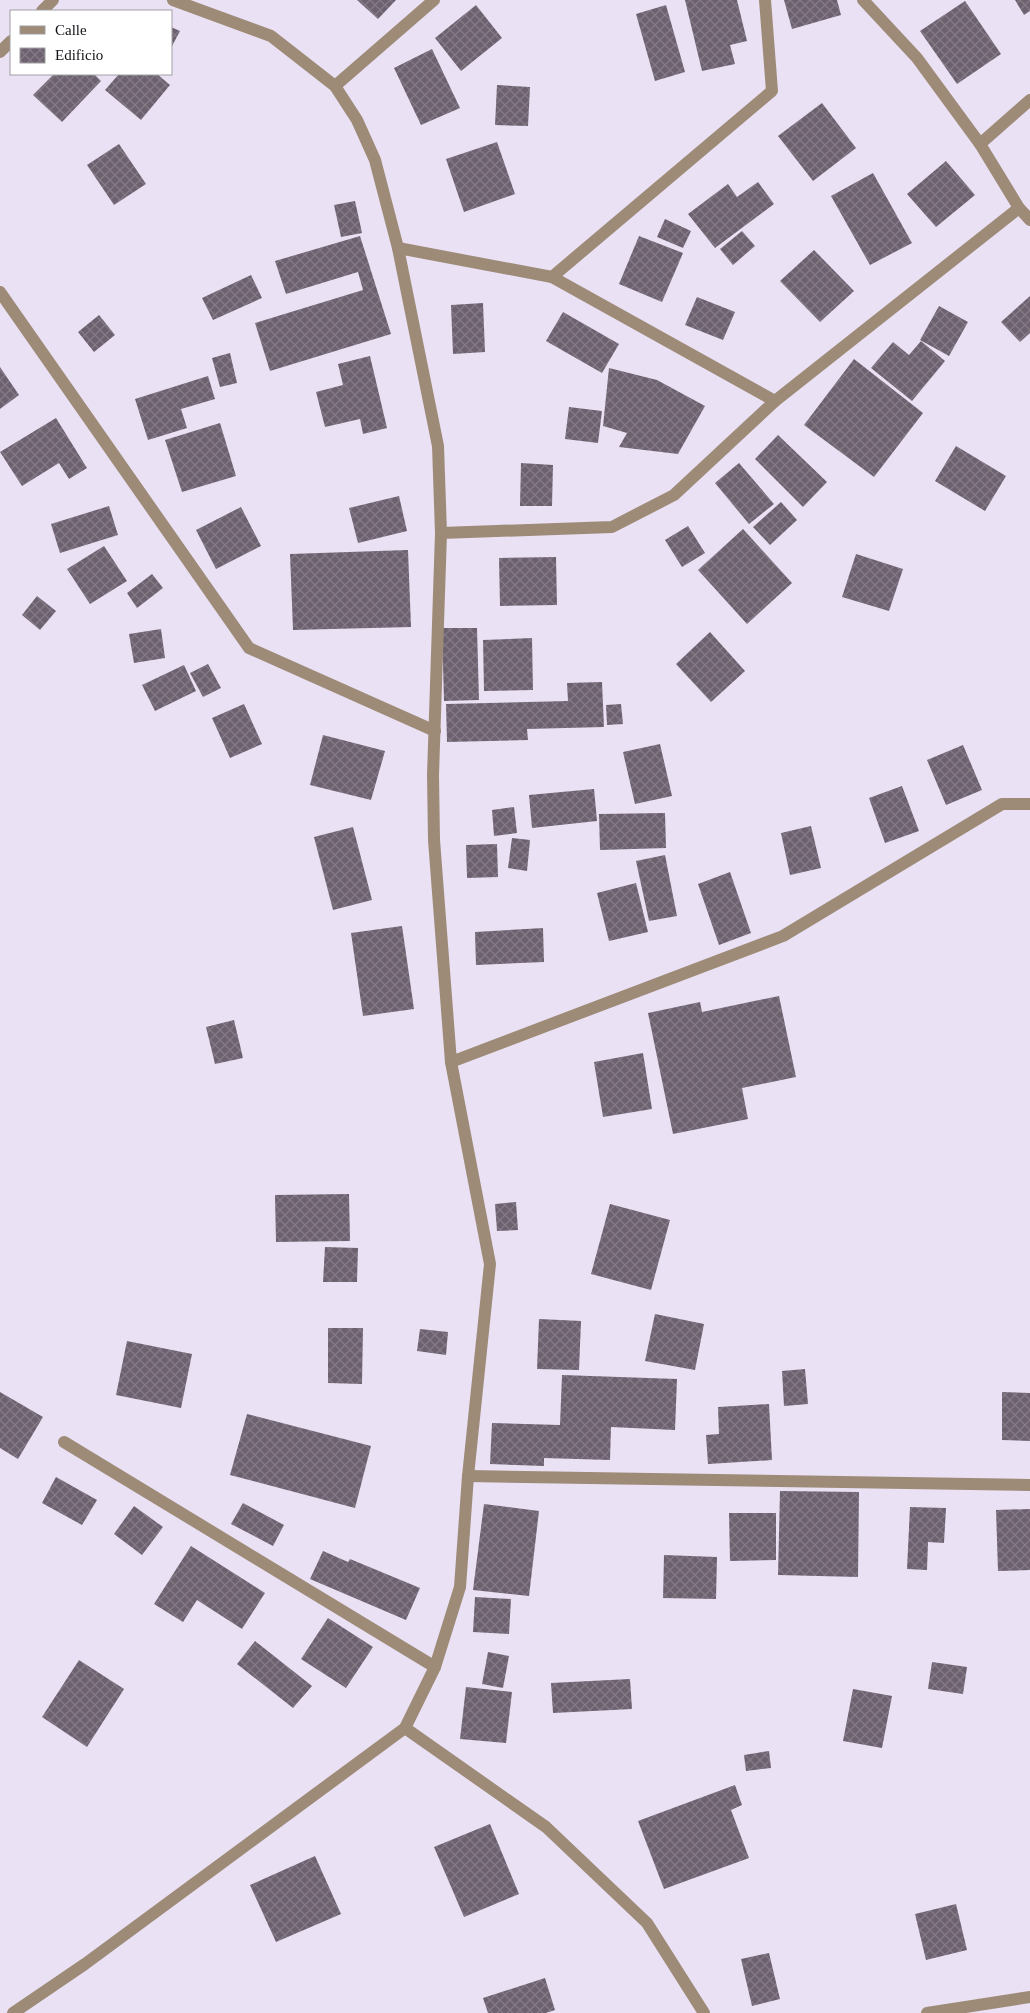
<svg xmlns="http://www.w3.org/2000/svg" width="1030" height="2013" viewBox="0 0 1030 2013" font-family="'Times New Roman',serif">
	<defs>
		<pattern id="building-cross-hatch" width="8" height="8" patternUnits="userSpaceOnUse" patternTransform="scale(1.25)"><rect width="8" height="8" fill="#6d6170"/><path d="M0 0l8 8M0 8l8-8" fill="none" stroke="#847b86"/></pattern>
	</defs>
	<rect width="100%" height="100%" fill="#eae1f4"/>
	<g fill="url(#building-cross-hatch)">
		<path d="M357,0H396L378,19Z"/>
		<path d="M685,0H737L747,41L730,45L735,64L702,71Z"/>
		<path d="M784,0H837L841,15L792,29Z"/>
		<path d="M1015,0H1030V11L1024,15Z"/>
		<path d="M965,1L1001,54L957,84L920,31Z"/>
		<path d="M476,5L502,38L461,71L435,38Z"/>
		<path d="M666,5L685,72L655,81L636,14Z"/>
		<path d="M171,27L180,31L171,48Z"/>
		<path d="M432,49L460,108L421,125L394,68Z"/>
		<path d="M54,74H94L101,81L62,122L33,95Z"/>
		<path d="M119,74H157L170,85L141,120L105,90Z"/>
		<path d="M497,85L530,87L528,126L495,125Z"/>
		<path d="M822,103L856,148L813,181L778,136Z"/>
		<path d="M497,142L515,194L464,212L446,159Z"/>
		<path d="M119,144L146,184L114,205L87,165Z"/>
		<path d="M946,161L975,195L936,227L907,194Z"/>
		<path d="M873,173L912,243L870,265L831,196Z"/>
		<path d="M758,182L774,204L715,248L688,214L728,184L737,197Z"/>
		<path d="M355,201L362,233L341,237L334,205Z"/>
		<path d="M665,219L691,231L683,248L657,237Z"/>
		<path d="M742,231L755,246L733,265L720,249Z"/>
		<path d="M360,236L391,334L270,371L255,323L363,290L358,272L286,294L275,261Z"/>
		<path d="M639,236L683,253L662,302L619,284Z"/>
		<path d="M814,250L854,291L820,322L780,281Z"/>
		<path d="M251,275L262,298L213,320L202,298Z"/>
		<path d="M1030,296V333L1020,342L1001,322Z"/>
		<path d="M697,297L735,312L723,340L685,325Z"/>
		<path d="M483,303L485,352L453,354L451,305Z"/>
		<path d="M939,306L968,322L949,356L920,340Z"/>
		<path d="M563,312L619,344L602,373L546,341Z"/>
		<path d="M99,315L115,335L94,352L78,332Z"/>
		<path d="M921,341L945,361L912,401L871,368L893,342L909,355Z"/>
		<path d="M230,353L237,383L220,387L212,358Z"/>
		<path d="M370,356L387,428L363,434L360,419L325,427L316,392L343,385L338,364Z"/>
		<path d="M854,359L923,413L874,477L804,425Z"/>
		<path d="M0,367L19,395L0,409Z"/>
		<path d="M609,368L657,380L705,406L678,454L619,447L627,433L603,426Z"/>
		<path d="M208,376L215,399L181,409L187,428L148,440L135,399Z"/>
		<path d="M569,407L602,411L598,443L565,439Z"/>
		<path d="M56,418L87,468L69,479L59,463L22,486L0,452Z"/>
		<path d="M220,423L236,476L182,492L165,440Z"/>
		<path d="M778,435L827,482L803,507L755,459Z"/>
		<path d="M956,446L1006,476L985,511L935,481Z"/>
		<path d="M521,463L553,465L552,506H520Z"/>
		<path d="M739,463L774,504L749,524L715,483Z"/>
		<path d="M399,496L407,531L358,543L349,508Z"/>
		<path d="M781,502L797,520L770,545L753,527Z"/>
		<path d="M109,506L118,535L60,553L51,524Z"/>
		<path d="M241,507L261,546L216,569L196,530Z"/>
		<path d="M688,526L705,553L682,567L665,540Z"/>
		<path d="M743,529L792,583L747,624L698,570Z"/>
		<path d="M104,546L127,581L90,604L67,569Z"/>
		<path d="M408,550L411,627L293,630L290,554Z"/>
		<path d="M856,554L903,569L889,611L842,597Z"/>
		<path d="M556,557L557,605L500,606L499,558Z"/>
		<path d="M152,574L163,588L137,608L127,593Z"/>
		<path d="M37,596L56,611L40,630L22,615Z"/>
		<path d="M442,628H477L479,700L444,701Z"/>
		<path d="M161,629L165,658L134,663L129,634Z"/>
		<path d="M710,632L745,671L711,702L676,664Z"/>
		<path d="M532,638L533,690L484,691L483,640Z"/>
		<path d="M208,664L221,688L203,697L190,673Z"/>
		<path d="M184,665L196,691L155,711L142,685Z"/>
		<path d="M602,682L604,727L527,729L528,740L447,742L446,704L568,701L567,683Z"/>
		<path d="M244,704L262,744L230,758L212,718Z"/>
		<path d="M621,704L623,724L607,725L606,705Z"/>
		<path d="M323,735L385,751L371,800L310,785Z"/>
		<path d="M660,744L672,796L635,804L623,752Z"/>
		<path d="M963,745L982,790L946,805L927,760Z"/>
		<path d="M902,786L919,831L885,843L869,798Z"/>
		<path d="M594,789L597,821L532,828L529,795Z"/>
		<path d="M514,807L517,833L494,836L492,810Z"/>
		<path d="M665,813L666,848L600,850L599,814Z"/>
		<path d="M811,826L821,868L790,875L781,833Z"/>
		<path d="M353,827L372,900L333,910L314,837Z"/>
		<path d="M512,838L530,840L527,871L508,868Z"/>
		<path d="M497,844L498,877L467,878L466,845Z"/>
		<path d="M665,855L677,916L649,921L636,861Z"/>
		<path d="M730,872L751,933L719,945L698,884Z"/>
		<path d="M636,883L648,932L609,941L597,893Z"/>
		<path d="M402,926L414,1009L363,1016L351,933Z"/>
		<path d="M543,928L544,962L476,965L475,932Z"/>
		<path d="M779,996L796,1077L742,1088L748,1119L673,1134L648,1013L700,1002L702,1012Z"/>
		<path d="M234,1020L243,1058L215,1064L206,1027Z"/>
		<path d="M643,1053L652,1109L603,1117L594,1062Z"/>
		<path d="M349,1194L350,1241L276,1242L275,1195Z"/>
		<path d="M516,1202L518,1230L497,1231L495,1204Z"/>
		<path d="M610,1204L670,1220L651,1290L591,1274Z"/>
		<path d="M325,1247L358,1248L357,1282H323Z"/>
		<path d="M655,1314L704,1324L695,1370L645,1361Z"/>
		<path d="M539,1319L581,1321L579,1370L537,1369Z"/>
		<path d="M328,1328H363L362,1384L328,1383Z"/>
		<path d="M420,1329L448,1332L446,1355L417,1351Z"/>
		<path d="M127,1341L192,1354L181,1408L116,1395Z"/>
		<path d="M805,1369L808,1404L784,1406L782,1371Z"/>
		<path d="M562,1375L677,1379L675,1430L611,1427L610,1460L544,1458V1466L490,1464L492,1423L560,1425Z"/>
		<path d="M0,1392L43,1417L18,1459L0,1448Z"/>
		<path d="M1002,1392L1030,1393V1441L1002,1440Z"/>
		<path d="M769,1404L772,1460L708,1464L706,1435L719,1434L718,1407Z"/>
		<path d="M247,1414L371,1446L355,1508L230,1475Z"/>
		<path d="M56,1477L97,1500L82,1525L42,1503Z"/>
		<path d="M780,1491L859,1492L858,1577L778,1575Z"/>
		<path d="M243,1503L284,1525L273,1546L231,1524Z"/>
		<path d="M484,1504L539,1511L529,1596L473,1590Z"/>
		<path d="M134,1506L163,1527L142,1555L114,1534Z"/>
		<path d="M910,1507L946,1508L944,1543L928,1542L927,1570L907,1569Z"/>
		<path d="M1030,1509V1570L998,1571L996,1510Z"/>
		<path d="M729,1513H776V1560L730,1561Z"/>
		<path d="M191,1546L265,1593L242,1629L197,1600L183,1622L154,1604Z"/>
		<path d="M323,1551L348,1562L350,1559L420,1588L406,1620L310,1579Z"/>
		<path d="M664,1555L717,1557L716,1599L663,1598Z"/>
		<path d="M475,1597L511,1599L509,1634L473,1632Z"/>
		<path d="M328,1618L373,1647L346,1688L301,1659Z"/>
		<path d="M255,1641L312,1686L293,1708L237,1664Z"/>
		<path d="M488,1652L509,1656L503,1688L482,1684Z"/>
		<path d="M79,1660L124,1689L87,1747L42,1717Z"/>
		<path d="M932,1662L967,1667L963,1694L928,1689Z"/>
		<path d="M630,1679L632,1709L553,1713L551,1683Z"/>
		<path d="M466,1687L512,1692L506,1743L460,1739Z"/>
		<path d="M853,1689L892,1696L882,1748L843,1741Z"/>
		<path d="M769,1751L771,1768L746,1771L744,1755Z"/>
		<path d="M735,1785L742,1805L731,1810L749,1858L664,1889L638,1821Z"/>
		<path d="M490,1824L519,1894L464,1917L434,1847Z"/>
		<path d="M315,1856L341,1914L276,1942L250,1885Z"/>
		<path d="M956,1904L967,1950L926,1960L915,1914Z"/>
		<path d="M769,1953L780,1999L752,2006L741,1959Z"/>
		<path d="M545,1978L555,2010L546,2013H488L483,1998Z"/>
	</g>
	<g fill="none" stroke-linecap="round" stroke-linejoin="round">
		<g stroke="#9d8b78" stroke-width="12">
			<path d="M863,0L917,58L980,144L1019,208L1030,220"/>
			<path d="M42,11L53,0"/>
			<path d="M0,52L11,41"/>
			<path d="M335,86L434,0"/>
			<path d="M980,144L1030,100"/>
			<path d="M398,248L552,277L775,401"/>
			<path d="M552,277L772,91L765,0"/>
			<path d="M0,292L249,648L435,731"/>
			<path d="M441,533L612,527L674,495L775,401L1019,208"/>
			<path d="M451,1062L783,936L1002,804H1030"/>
			<path d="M64,1442L435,1667"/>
			<path d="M468,1476L1030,1485"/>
			<path d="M405,1728L546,1827L647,1923L704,2013"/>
			<path d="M927,2013L1030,1997"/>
		</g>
		<path stroke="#9d8b78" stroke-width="12" d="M13,2013L85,1964L405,1728L435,1667L460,1587L468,1476L490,1264L451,1062L434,840L433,775L441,533L438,446L398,248L375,160L357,120L335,86L271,36L173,0"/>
	</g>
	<rect x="10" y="10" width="162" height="65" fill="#ffffff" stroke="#a09fa2"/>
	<rect x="20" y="26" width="25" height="8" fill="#9d8b78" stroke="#a09fa2"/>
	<text x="55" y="35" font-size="15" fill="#120f16">Calle</text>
	<rect x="20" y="48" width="25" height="15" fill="url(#building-cross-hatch)" stroke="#a09fa2"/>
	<text x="55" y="60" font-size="15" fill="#120f16">Edificio</text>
</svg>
